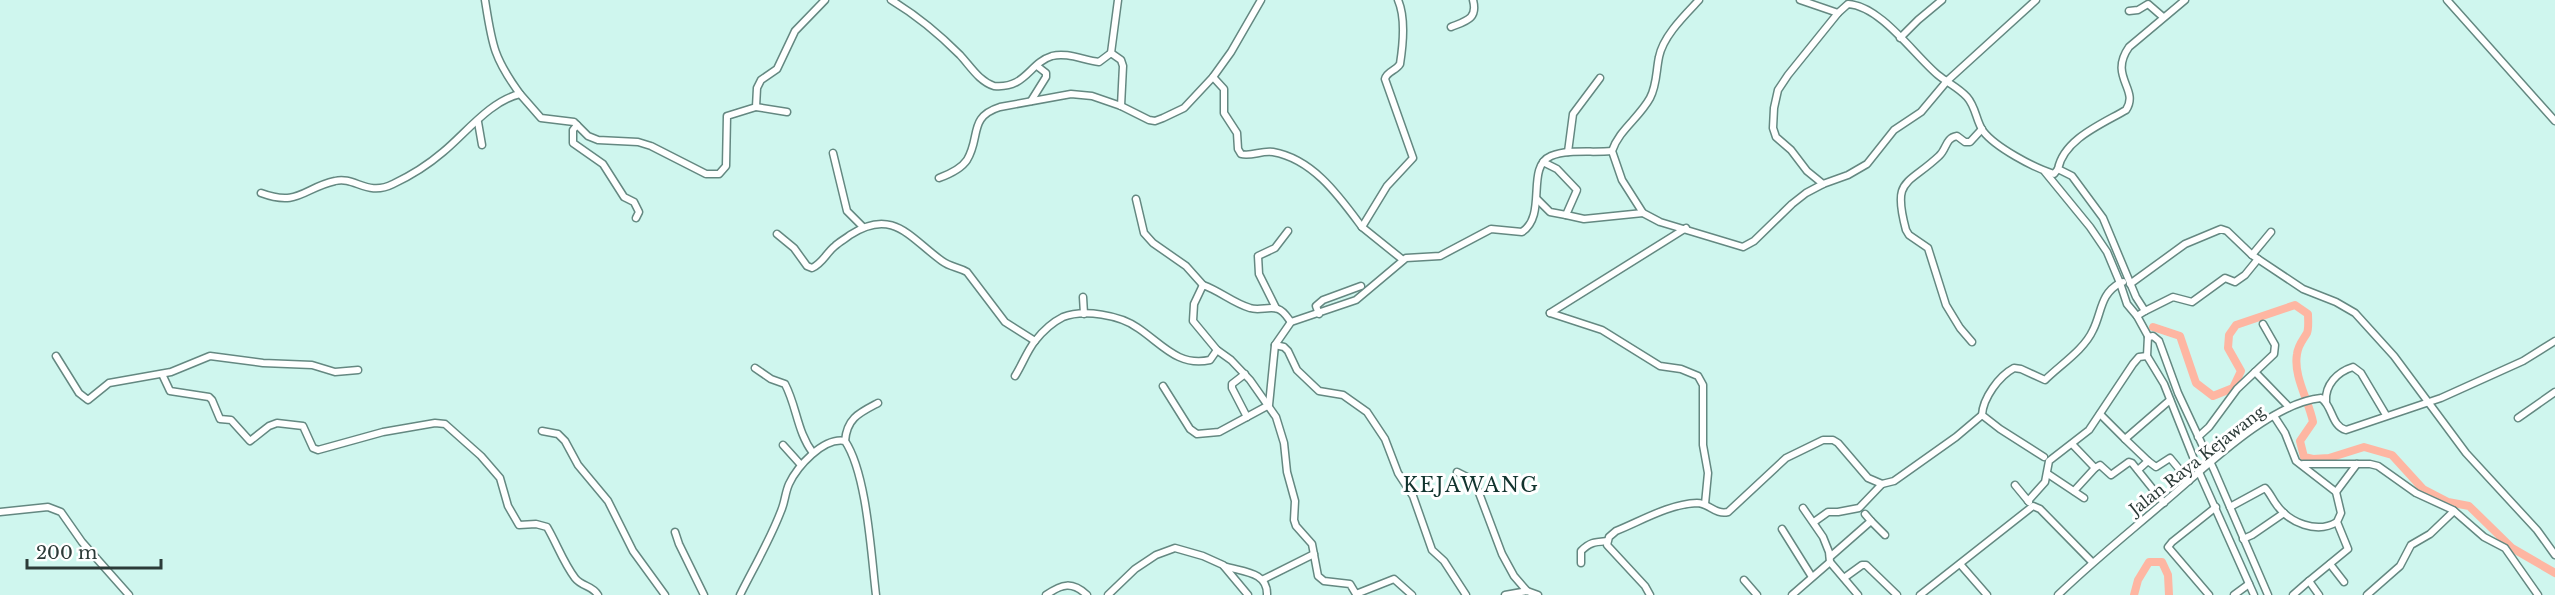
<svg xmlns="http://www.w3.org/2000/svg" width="2555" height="595" viewBox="0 0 2555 595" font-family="'Libre Baskerville',serif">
	<rect width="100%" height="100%" fill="#cff6ee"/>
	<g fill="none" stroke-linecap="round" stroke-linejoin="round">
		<g stroke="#feb6a2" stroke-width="8">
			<path d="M2153,327L2180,336L2196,383L2213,396L2233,388L2241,371L2228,348L2229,335L2236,325L2295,305L2308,314C2308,320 2309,328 2307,333C2303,340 2298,345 2297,354C2293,376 2309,401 2313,422L2300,441L2304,457L2313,459L2329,458L2364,447L2392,455L2423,489L2448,502L2469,506L2512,548L2555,573"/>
			<path d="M2134,595L2138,580L2149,562H2162L2168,575L2169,595"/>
		</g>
		<defs>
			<g id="minor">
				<path d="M485,0C492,44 493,57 520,94"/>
				<path d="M891,0C916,15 939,34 960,55C971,67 979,81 994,86C1026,89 1029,63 1052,56C1067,52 1083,60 1099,62L1111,53L1121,60L1123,66L1121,106"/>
				<path d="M1398,0C1406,18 1403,45 1400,64C1396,71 1387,71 1385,79L1413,158L1387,186L1362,227L1403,260"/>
				<path d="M1699,0C1685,15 1663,36 1659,57C1656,71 1657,85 1650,98C1639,118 1619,130 1612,151L1622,180L1643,213L1660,222L1743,247L1754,241L1792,204L1806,193L1823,184L1848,175L1867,164L1894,130L1921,112L1947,81L2036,0"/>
				<path d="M1800,0L1838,13"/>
				<path d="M2185,0L2129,47C2108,77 2140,89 2126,110C2102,124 2064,139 2058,169L2072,176L2103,218L2136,297L2145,311L2137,316L2148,336L2147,356L2164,384L2199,472L2254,595"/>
				<path d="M2447,0L2555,121"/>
				<path d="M2129,11L2138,10L2148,4L2163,17"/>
				<path d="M1451,27C1466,21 1478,19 1473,0"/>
				<path d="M1900,38L1918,20L1942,0"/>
				<path d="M1111,53L1118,0"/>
				<path d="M1213,77L1224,89V113L1237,133L1238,149L1241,154C1251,157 1262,150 1273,152C1313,159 1339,196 1362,227"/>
				<path d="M1031,101L1046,77V73L1037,66"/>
				<path d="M756,107L787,112"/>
				<path d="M478,122L482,145"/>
				<path d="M577,125L573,130V143L603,164L624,197L634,202L639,212L636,218"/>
				<path d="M1568,152L1573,114L1600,78"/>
				<path d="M833,153L847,211L863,227"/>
				<path d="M1543,162L1557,169L1577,190L1566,215L1584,219L1643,213"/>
				<path d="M939,178C950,174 961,169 967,160C981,137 968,117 1000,107L1071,94L1092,96L1121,106L1149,120L1155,121L1163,118L1184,108L1213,77L1231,52L1261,0"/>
				<path d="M1823,184L1807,171L1791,150L1776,137L1773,128L1774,108L1778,90L1788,75L1838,13L1848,4C1881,6 1914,55 1938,75C1948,83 1959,88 1967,97C1976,107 1976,121 1983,131C1995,147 2034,168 2054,174L2058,169"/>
				<path d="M261,193C299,207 303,188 335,181C355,176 367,197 393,184C410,176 429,164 443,152C466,133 490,101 520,94L541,118L574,122L588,136L598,140L638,142L651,146L706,174H719L726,166L727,116L756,107L757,88L761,80L777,69L795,31L825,0"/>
				<path d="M1136,199L1144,233L1153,243L1186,266L1203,285"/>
				<path d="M1537,199L1550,212L1566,215"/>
				<path d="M777,234L794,248L807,266L812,268C823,263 826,253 835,246C839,242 845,239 850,235C893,207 910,238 942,261C950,267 958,267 967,272L1005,322L1035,341"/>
				<path d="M2252,255L2271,232"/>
				<path d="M2123,282L2120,283L2127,304L2137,316"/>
				<path d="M2130,284L2185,244L2221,229L2227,231L2252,255L2303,289L2336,302L2355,313L2394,356L2466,453L2537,530L2555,555"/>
				<path d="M1083,297L1084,314"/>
				<path d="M1276,308L1259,274L1258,256L1275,248L1288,231"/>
				<path d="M2145,311L2173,297L2192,302L2225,278L2235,282L2245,275L2258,259"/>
				<path d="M1550,313L1602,330L1660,366L1681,369L1698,376L1703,385V445L1708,473L1705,504"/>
				<path d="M1550,313L1686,228"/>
				<path d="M1319,314L1316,306L1323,300L1361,286"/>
				<path d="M1291,322C1287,317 1284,311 1278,309C1270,306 1259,311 1250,308C1233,303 1220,291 1203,285L1194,304L1193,321L1217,350L1231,360L1250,380L1276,417L1284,443L1287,472L1295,501L1294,520L1296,526L1312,544L1318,576L1324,581L1350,584L1356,594L1394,579L1412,595"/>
				<path d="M2148,337L2153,336L2159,341L2178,393L2214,470L2268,595"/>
				<path d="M1972,342L1960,328L1946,305L1928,248L1909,235L1906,230C1892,178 1907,186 1939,156C1947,149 1945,138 1957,136L1965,142H1970L1982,129"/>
				<path d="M1275,345L1284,347L1288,351L1297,370L1319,391L1343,395L1367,412L1385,439L1398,473L1413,496L1432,550L1444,561L1466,595"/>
				<path d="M56,356L79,393L88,400L109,383L171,372L210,356L263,363L312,365L335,372L358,370"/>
				<path d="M755,368L771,379L785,384C797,407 797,432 813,453"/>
				<path d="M2255,372L2289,407"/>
				<path d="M162,374L170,391L209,397L212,400L220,419L231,420L250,441L269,426L277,423L303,426L313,448L318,450L383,432L435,423L445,424L481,456L500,478L508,506L519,525L536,524L547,527C557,544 563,562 575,578C582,587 592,585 598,595"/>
				<path d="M1245,374L1232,384V388L1247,417"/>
				<path d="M1015,376C1022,365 1027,351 1035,341C1042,332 1053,322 1063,317C1084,309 1120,315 1138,328C1162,344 1178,367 1210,360L1217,350"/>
				<path d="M1163,386L1190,429L1197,434L1219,432L1269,405L1275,345L1291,322L1356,300L1406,258L1440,256L1491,229L1522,232C1548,215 1525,167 1551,156C1569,149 1592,153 1612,151"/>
				<path d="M2326,401C2325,385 2337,372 2353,367L2361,373L2386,415"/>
				<path d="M2100,414L2125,439L2170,400"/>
				<path d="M2274,416L2285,433L2296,461L2336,492L2341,513L2337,522L2348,549L2309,581L2319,595"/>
				<path d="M2518,418L2555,392"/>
				<path d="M542,431L558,434L565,441L578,465L608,501L633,551L665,595"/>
				<path d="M2198,437L2209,427L2237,389L2274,354L2275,345L2263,324"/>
				<path d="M2125,439L2148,461"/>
				<path d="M845,441C847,418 859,413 878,403"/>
				<path d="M2072,444L2095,468L2100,465L2111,475L2129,462L2132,463L2164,503"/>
				<path d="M783,445L801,465"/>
				<path d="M2044,457L2000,429L1982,415C1983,398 1999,376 2014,368L2021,369L2045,380C2060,365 2084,350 2093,330C2102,312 2100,294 2120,283L2107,252L2090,227L2045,172"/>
				<path d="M2303,464H2370L2378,466L2416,493L2453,510L2484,537L2505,548L2538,595"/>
				<path d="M2138,470L2148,461L2156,467L2170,458L2189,481"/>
				<path d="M1457,472L1471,479L1476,485L1502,554L1514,576L1527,591"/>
				<path d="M2048,474L2084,498"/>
				<path d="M2015,485L2029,502"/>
				<path d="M2074,491L2095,468"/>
				<path d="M2336,492L2357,464"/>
				<path d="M2028,501L2045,482L2049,461L2089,430L2133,364L2139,357L2147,356"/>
				<path d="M2230,507L2265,488C2270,493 2272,499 2276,504C2289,523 2317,534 2337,522"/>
				<path d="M1803,508L1823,537L1829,552L1830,562L1858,595"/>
				<path d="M0,512L48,507L61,512L82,542L129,595"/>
				<path d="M1871,521L1885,535"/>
				<path d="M1814,522L1828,512H1838L1859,508L1882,484L1894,481L1956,437L1982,415"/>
				<path d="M1782,529L1812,577"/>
				<path d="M675,532L679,544L704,595"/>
				<path d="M2243,539L2252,535L2284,513"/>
				<path d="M1830,557L1871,521L1865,514"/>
				<path d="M1581,563V551C1590,542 1595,542 1607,541"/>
				<path d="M1960,564L1987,595"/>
				<path d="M2330,564L2344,582"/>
				<path d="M1224,566C1241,572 1268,571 1267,595"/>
				<path d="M1844,578L1862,565H1866L1897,595"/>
				<path d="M1264,579L1314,554"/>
				<path d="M1744,580L1757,595"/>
				<path d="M740,595C754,567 770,540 781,511C785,502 785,493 789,484C797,467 823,437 845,441C867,474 871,554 876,595"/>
				<path d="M1046,595C1062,584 1072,581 1087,595"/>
				<path d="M1108,595L1135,569L1156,555L1175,548L1203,556L1223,565L1248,595"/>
				<path d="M1505,595L1527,591L1538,595"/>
				<path d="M1650,595L1645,586L1607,545L1609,537L1616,531C1641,521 1669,504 1697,503C1709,503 1715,515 1728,512L1786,458L1823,440H1833L1838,443L1868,478L1882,484"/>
				<path d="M1792,595L1830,562"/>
				<path d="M1920,595L2033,506L2040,509L2092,562"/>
				<path d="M2058,595C2091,563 2127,534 2162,504C2202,471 2269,403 2321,398C2333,406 2331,426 2346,430L2441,398L2523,361L2555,341"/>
				<path d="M2209,595L2168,547L2172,542L2216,507"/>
				<path d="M2234,595L2249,584"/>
				<path d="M2293,595L2309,581"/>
				<path d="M2367,595L2400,566L2411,545L2430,534L2454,511"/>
			</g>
		</defs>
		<use href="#minor" stroke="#648881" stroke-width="9"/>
		<use href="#minor" stroke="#fff" stroke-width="6"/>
	</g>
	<g text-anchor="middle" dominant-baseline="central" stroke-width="6" stroke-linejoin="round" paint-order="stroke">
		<g font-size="16" fill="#2c3b38" stroke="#fff">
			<text transform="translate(2197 460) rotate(-38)">Jalan Raya Kejawang</text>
		</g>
		<g font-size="20" letter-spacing="1.5" fill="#11342e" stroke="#fff">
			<text x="1471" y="485">KEJAWANG</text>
		</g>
	</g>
	<path d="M27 559v9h134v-9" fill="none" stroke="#2c3b38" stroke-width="3"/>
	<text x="36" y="559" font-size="18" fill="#2c3b38" stroke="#ffffff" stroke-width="4.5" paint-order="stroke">200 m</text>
</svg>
